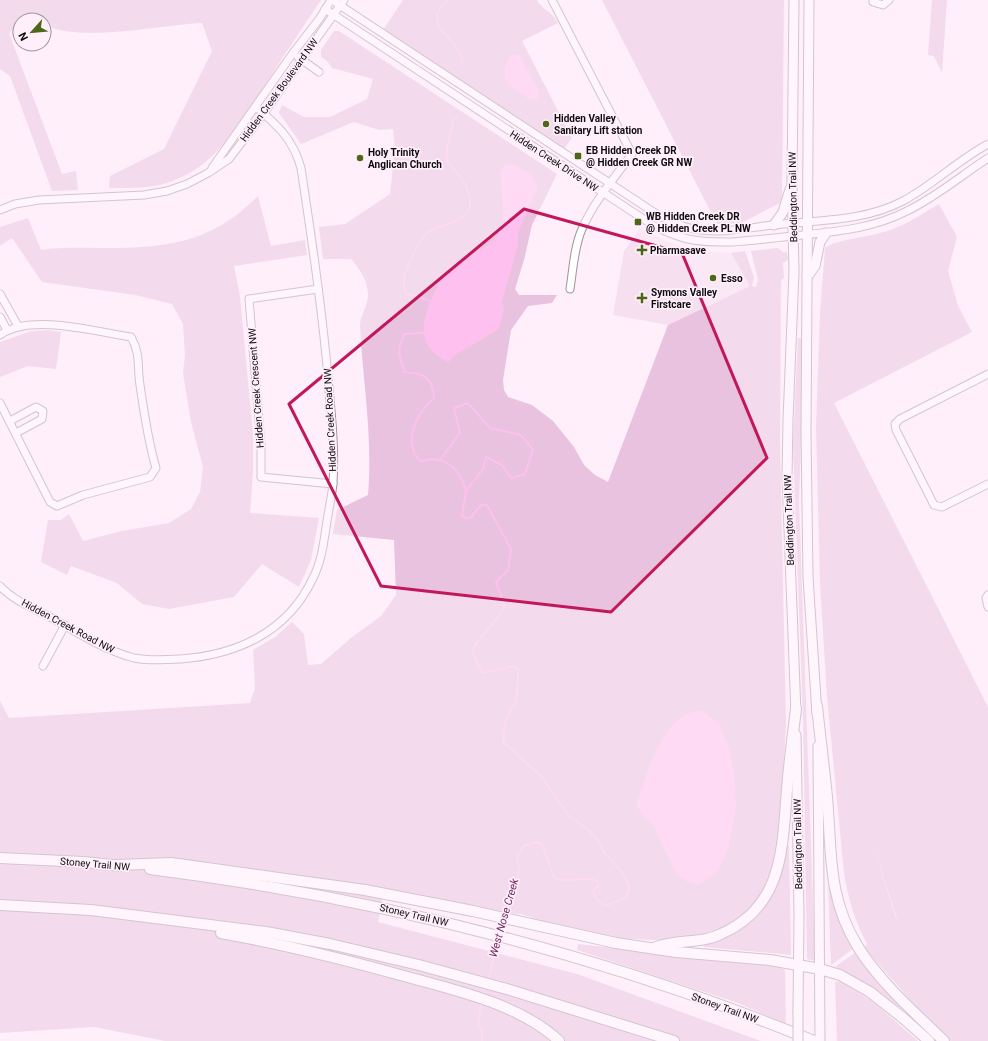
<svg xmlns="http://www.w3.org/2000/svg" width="988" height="1041" viewBox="0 0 988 1041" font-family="Roboto,sans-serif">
	<rect width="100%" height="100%" fill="#feeffa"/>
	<path fill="#f6e0ef" d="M640,228L665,241L691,250L731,253L750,286L668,325L613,315L624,251Z"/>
	<g fill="#e8c2de" fill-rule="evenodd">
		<path d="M0,0H321C304,25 287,51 271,76C246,114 219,164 175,180C154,189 132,188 109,188L110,176L164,149L212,51L202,23C157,25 85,43 44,25V20H32L26,17L20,20V23L9,33L62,174L76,171L78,190L52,191L10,76L0,69Z"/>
		<path d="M403,0H537C539,7 552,11 558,23L522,41L572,138L564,149L383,30Z"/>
		<path d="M602,0H784L782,202L741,223L717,224Z"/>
		<path d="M932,0H947L942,73L934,56L928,55Z"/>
		<path d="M334,31H339L557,174L532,225L524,260L515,289L519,295H557L552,303L528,306L511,330L503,380L504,390L508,397L532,405L553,421L574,447L584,465L595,475L608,482L668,325L750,286L731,253L745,251L754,277L752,286L756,287L758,280L751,251L778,248L784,253L786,251L789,259L783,263L784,278L781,281L780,442L786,726L779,842L770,878L763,893L754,904L738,918L723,928L698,936L674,940H650L617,938L562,928L521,914L488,912L385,888L378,922L577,974L761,1041H165L94,1027L0,1033V701L9,718L250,703L255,688L253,650L275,637L292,622L304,634L308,665L321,664L352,637L381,616L396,595L394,540L333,534L337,510L368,495C373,438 363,383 360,326C360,315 369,304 368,294C367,279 361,271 351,259H323L319,227L345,224L390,194L395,150L393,129L379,130L354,122L301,144L279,113L282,105L304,117H330L367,99L373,79L332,68L327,61L321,57V50Z"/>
		<path d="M258,196L271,246L305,240L307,255L234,266L240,296L253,435V472L250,513L319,518L311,560L299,587L262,564L234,597L169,609L142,604L117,583L71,566L67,575L41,562L48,520H61L69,514L83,541L122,531L169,523L191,509L200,492L203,467L191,422L183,373L185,355L183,324L172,304L135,295L42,282L12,238L0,246V227L28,218L41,250C60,247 80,248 99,248C164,248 209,245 258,196Z"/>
		<path d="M939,204L957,237L948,271L958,306L972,332L834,403L988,707V1041H951L914,1004L864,948L867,944C855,921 848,899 844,873L827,697L820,583L816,427L820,314L825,248C836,239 871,237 887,231C906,225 922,214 939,204ZM872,841L897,919L896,918Z"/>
		<path d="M47,330L61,332L56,369L28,366L0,377V342L32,331Z"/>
		<path d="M798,338H801L803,382L799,500L815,961L807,959L803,716L793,445Z"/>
		<path d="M789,846L791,955L704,947L703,944L760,910L786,847Z"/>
		<path d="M828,880H831L854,948L831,965Z"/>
		<path d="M578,944L779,966L785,970L786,1024L738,1003L577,950Z"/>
		<path d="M856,952L901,1005L899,1007L874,988L837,969L836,966Z"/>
		<path d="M840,982L872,1001L918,1041H837L835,982Z"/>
	</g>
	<g fill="#fec0ee">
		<path d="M516,54L520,56L539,91L538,98L531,100C511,87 495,81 511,55Z"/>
		<path d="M513,164C525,171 535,175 538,188L518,233V245L502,302L504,309L499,329L454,356L448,362C438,357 431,352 426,342C417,323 436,283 450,270C466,254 493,249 501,227C505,213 501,186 500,172L505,165Z"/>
		<path d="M702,710L719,724L729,747L734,772L736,806L729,846L719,870L699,885L686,881L677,875L653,825L644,817L636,805C645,778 660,727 687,714C691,712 697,711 702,710Z"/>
	</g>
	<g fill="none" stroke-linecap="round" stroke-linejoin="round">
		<g stroke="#fec0ee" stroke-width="2">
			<path d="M448,0C445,3 440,8 438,12C430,32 465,43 462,65"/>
			<path d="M433,302L406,293C404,287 403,283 404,278C406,268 421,237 428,232C440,225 460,223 468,211C474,202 466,184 460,176C456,171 449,166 447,160C444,152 452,128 454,118"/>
			<path d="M426,335L423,333L405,334C396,348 399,358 405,372C424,373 433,378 434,398C416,414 402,441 420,461L432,459L440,460L460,433L454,408L468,403L490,428L521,435L533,450L525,474L511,478L502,465L486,457L483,469L466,491L462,515L465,518H470L481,505H487L511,549L508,570L496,582C497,591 505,597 504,606C504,613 478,639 473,649L475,659L483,673L514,666L518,670L517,694L515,704L506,718L503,742L541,776L569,816L588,829L599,842L604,852L621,871L628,882L629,887L626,897L605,906C599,903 595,898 593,891L599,886L597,881C583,875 568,884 554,878L542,844L537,842L524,846L517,856L519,871L505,914"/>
			<path d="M440,460C455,465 462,476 466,491"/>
			<path d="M500,933L503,920"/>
			<path d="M488,980L498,940"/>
			<path d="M483,995L486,986"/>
			<path d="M482,1041V1034L478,1021L482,1001"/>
		</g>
		<defs>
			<g id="minor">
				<path d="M332,0L658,215C670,221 681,227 694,229C720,234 747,228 773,225C816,220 863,222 903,201C933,185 958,160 988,144"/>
				<path d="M552,0L632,154C615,177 593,203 582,229C574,247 573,270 570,289"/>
				<path d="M873,0V2L883,5L889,0"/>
				<path d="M325,9L654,226C667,232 679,238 693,240C723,245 754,240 784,237C827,232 868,231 907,211C936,197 962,175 988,158"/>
				<path d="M298,57L319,72"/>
				<path d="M212,168L293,53L320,18L331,0"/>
				<path d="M0,210L15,204L39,200L144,195L167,191L187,184L208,173L229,159L264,113L344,0"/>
				<path d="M318,289L249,299L261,446V477L333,484"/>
				<path d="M0,294L18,326"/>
				<path d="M0,317L7,330"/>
				<path d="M0,335C31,313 96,332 131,337C141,354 137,367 140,385C144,413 148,441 156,468L150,477L83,495L57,506L50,502L0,403"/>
				<path d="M988,374L900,419L895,424L896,430L934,505L942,507L988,484"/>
				<path d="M10,421L36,407L43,411L42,419L16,433"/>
				<path d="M0,586C12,599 30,607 46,615C74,630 103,650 134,658C149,661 165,660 180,659C237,655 288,632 313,578C322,561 324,540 327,521C329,508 332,495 333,483C335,451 332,420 329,389C323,315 312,241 301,168C293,139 278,126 256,107"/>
				<path d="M988,595L986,598L988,607"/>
				<path d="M43,666L65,625"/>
			</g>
			<g id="major">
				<path d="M794,0L792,182L794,271L788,420L787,477L796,714"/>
				<path d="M809,0L806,433L808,577L817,714"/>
				<path d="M774,225L783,212L790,189"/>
				<path d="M807,277L815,266L820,242L826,233"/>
				<path d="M796,735L799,915L798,1010"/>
				<path d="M818,746L820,1041"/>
			</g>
			<g id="highway">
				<path d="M817,706C820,736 824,766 827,797C832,852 827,897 858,947C879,981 915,1013 944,1041"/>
				<path d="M0,858L84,862L122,866"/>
				<path d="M117,865L171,863L365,890L473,911L616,943L676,952L770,960L820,969L840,975L870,992L903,1018L929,1041"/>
				<path d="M150,869C378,898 601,954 814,1041"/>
				<path d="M0,905L91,910L266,932L330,944L419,965L510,990L674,1041"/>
				<path d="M221,933C282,944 343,959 404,976C454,990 520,1004 559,1041"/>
				<path d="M656,947C677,939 701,944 721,934C784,906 782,848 787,790C789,762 793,735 796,708"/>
			</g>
		</defs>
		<use href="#minor" stroke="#a1949d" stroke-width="9"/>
		<use href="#major" stroke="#a1949d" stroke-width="11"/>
		<use href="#highway" stroke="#a1949d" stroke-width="12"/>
		<use href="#minor" stroke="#fff" stroke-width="7"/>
		<use href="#major" stroke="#fff" stroke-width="9"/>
		<use href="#highway" stroke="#fff" stroke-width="10"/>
		<defs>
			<path id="major-bridge" d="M798,1010V1041"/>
		</defs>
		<use href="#major-bridge" stroke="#a1949d" stroke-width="11" stroke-linecap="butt"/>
		<use href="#major-bridge" stroke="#fff" stroke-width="9"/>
	</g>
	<path d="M0 0H988V1041H0ZM524,209L682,253L767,458L611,612L381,586L289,404Z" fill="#feeffa" fill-opacity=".55" fill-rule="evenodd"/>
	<path fill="none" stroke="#c2185b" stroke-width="3" stroke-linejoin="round" d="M524,209L682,253L767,458L611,612L381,586L289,404Z"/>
	<g fill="#4d6717" stroke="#feeffa" stroke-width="1.5">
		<circle cx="546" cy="124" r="4"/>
		<rect x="574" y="152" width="8" height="8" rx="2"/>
		<circle cx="360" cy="158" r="4"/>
		<rect x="634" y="218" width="8" height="8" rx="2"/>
		<path d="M640 244h4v4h4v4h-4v4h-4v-4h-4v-4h4z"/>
		<circle cx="713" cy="278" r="4"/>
		<path d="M640 292h4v4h4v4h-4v4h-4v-4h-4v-4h4z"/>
	</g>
	<g text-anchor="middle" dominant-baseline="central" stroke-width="3.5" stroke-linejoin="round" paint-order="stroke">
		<g font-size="10" fill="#110c10" stroke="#feeffa">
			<text transform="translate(279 90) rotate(-54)">Hidden Creek Boulevard NW</text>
			<text transform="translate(554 161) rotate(33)">Hidden Creek Drive NW</text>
			<text transform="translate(793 197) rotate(-91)">Beddington Trail NW</text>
			<text transform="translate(256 388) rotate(-94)">Hidden Creek Crescent NW</text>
			<text transform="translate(330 420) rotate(-93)">Hidden Creek Road NW</text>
			<text transform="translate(789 520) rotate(-92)">Beddington Trail NW</text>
			<text transform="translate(68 626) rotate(28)">Hidden Creek Road NW</text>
			<text transform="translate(798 844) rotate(-91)">Beddington Trail NW</text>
			<text transform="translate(95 864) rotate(5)">Stoney Trail NW</text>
			<text transform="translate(414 915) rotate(13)">Stoney Trail NW</text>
			<text transform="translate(725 1008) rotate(20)">Stoney Trail NW</text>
		</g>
		<g font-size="10" font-weight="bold" fill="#110c10" stroke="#feeffa" text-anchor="start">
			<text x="554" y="118">Hidden Valley<tspan x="554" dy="12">Sanitary Lift station</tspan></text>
			<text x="586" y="150">EB Hidden Creek DR<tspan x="586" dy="12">@ Hidden Creek GR NW</tspan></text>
			<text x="368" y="152">Holy Trinity<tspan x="368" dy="12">Anglican Church</tspan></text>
			<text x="646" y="216">WB Hidden Creek DR<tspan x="646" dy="12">@ Hidden Creek PL NW</tspan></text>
			<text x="650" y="250">Pharmasave</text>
			<text x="721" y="278">Esso</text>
			<text x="651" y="292">Symons Valley<tspan x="651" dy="12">Firstcare</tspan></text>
		</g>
		<g font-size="11" font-style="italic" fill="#702b63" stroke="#feeffa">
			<text transform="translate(504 918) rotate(-74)">West Nose Creek</text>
		</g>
	</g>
	<g transform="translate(32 32) rotate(243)"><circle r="19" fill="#feeffa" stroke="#9f949c"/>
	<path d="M0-3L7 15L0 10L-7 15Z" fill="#4d6717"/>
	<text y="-6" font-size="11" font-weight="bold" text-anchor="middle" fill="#110c10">N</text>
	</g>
</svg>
